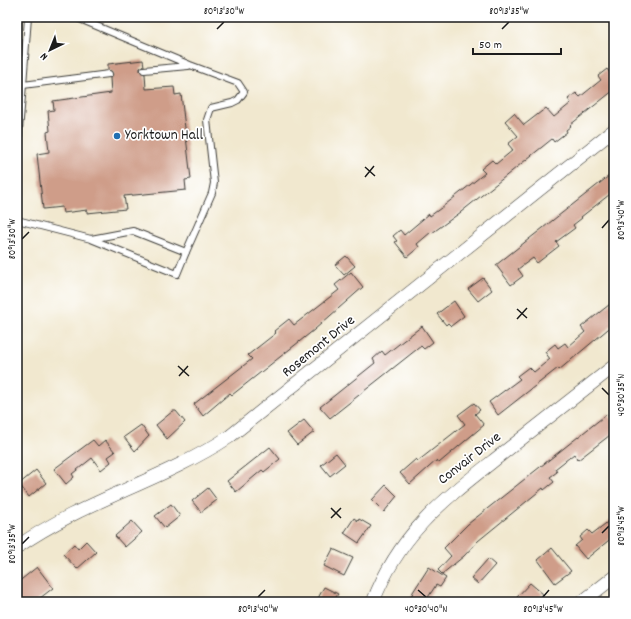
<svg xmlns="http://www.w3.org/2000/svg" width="631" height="619" viewBox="0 0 631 619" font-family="Dekko,sans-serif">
	<rect width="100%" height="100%" fill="#fff"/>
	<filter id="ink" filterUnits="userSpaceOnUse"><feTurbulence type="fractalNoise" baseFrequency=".025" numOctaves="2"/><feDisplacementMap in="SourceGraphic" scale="8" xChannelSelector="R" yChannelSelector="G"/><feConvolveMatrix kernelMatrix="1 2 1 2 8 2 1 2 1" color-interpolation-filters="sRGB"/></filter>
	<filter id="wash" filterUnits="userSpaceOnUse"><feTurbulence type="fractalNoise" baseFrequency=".012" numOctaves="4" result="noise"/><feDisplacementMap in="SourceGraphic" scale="16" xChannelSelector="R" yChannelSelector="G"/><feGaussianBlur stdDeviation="0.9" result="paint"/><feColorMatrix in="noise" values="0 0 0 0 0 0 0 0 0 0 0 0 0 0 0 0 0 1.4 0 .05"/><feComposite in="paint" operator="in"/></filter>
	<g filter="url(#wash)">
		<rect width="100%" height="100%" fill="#f1e8cf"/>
		<g id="blocks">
			<g fill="#cf9d89">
				<path d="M143,60L144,66L140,68V71L145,74L146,89L174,87L175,95L181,94L191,179L185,180L186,190L124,196L126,209L87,213V210L63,213L62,207L43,209L37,154L49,152L47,132L50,131L48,111L54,110L53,101L111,93L110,78L113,74L108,70V64Z"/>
				<path d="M607,69L610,73L614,70V90L570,125L571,126L566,130L567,132L554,142L552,139L461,212L432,233L431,232L417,244L419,247L407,257L395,242L397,241L393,236L400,230L404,235L429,214L430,216L441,208L485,173L481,169L492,160L496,164L513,150L508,144L518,136L505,121L514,113L524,125L546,108L554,117L571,103L568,99L576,93L580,97L601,80L598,76Z"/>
				<path d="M614,172V191L581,217L582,218L573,225L575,228L556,242L559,246L537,263L533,258L518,269L523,276L511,285L496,265Z"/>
				<path d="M346,256L355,266L344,275L335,265Z"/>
				<path d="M351,272L363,287L314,330L232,395L230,393L203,416L194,404L252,359L248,355L276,333L274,331L289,319L294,325L339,290L335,285Z"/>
				<path d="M483,278L492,290L478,301L468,289Z"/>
				<path d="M454,301L464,316L451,326L448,323L446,325L437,314Z"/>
				<path d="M614,301V324L559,370L558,368L498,415L489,402L520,379L517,376L529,367L534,372L550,359L545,352L555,344L558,348L565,343L568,347L585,332L581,327Z"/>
				<path d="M422,326L433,342L424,349L421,346L330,418L320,407L375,363L373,359L382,351L385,355Z"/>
				<path d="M474,403L480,410L475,414L484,425L439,463L437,460L410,484L400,473L416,459L418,461L465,424L458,415Z"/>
				<path d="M173,411H176L185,422L167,439L156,425Z"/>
				<path d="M607,414L614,423V432L578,460L574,454L555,469L557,472L550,477L554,482L544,490L543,488L478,541L464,556L442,574L438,570L451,556L444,548L468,524Z"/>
				<path d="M304,420L314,432L297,445L287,433Z"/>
				<path d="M141,425L149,436L135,451L124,437Z"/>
				<path d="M93,440L98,446L105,440L115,452L108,457L111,462L101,470L92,458L72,474L74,477L66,484L54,469Z"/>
				<path d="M270,447L280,459L264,472L262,470L236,492L227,481Z"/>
				<path d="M336,453L345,464L330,476L321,465Z"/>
				<path d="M36,470L46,483L29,497L19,484Z"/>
				<path d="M386,485L397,496L384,512L372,500Z"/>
				<path d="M208,488L217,500L201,512L192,501Z"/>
				<path d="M171,504L180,516L165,528L155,516Z"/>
				<path d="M614,517V536L586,559L575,546L582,540L580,537L588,530L592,534Z"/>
				<path d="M354,518L358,521L359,519L371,526L359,543L344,533Z"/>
				<path d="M132,521L142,532L125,547L115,536Z"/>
				<path d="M86,541L96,552L77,569L63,554L74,544L78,549Z"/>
				<path d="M552,548L571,571L555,583L538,560Z"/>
				<path d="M333,549L353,558L344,576L324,566Z"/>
				<path d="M488,559L495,565L478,584L471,578Z"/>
				<path d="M37,567L53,588L35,602H17V583Z"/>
				<path d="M429,567L446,578L440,587L436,585L425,602H409L413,592Z"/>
				<path d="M530,583L543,594L535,602H522L517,597Z"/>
				<path d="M324,587L338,594L333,602H316Z"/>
			</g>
		</g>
	</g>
	<g filter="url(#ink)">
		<use href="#blocks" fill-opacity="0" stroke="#3c3b37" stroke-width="1"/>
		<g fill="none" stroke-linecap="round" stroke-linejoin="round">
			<defs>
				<g id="lane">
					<path d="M28,17L23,85L109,74"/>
					<path d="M144,70L188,66"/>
					<path d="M17,153L23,85"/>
					<path d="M17,220L91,239L133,231L186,252L212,193L214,183L207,120L211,108L232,103L238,100L244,92L238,83L190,65L75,17"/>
					<path d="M91,239L177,274L186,252"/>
				</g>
				<g id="street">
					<path d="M17,547C84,500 162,481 229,437L614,130"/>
					<path d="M373,602C401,529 448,497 507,450C543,422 578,394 614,366"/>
					<path d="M582,602L614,577"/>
				</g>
			</defs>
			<use href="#lane" stroke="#3c3b37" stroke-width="8"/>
			<use href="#street" stroke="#3c3b37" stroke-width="14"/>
			<use href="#lane" stroke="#fff" stroke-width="6"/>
			<use href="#street" stroke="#fff" stroke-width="13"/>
		</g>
	</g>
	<path fill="none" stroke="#1c1c1c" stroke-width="1.5" d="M217,29L224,22M502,29L509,22M365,167L375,176M365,177L374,166M602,228L609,220M22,239L29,232M517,309L527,318M517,319L527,308M178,366L189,376M179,376L188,366M602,388L609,395M331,508L341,518M331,518L341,508M602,533L609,526M22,544L29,537M418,590L426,597M258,597L265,590M543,597L549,590"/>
	<circle fill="#1f6fb2" stroke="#fff" stroke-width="1.5" cx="117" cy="136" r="4"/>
	<g text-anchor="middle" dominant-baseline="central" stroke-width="3.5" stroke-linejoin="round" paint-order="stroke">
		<g font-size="15" fill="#1c1c1c" stroke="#fff" text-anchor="start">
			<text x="125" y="136">Yorktown Hall</text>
		</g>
		<g font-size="15" fill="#1c1c1c" stroke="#fff">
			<text transform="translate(319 347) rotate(-39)">Rosemont Drive</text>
			<text transform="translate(470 459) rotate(-38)">Convair Drive</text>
		</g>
	</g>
	<rect width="631" height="619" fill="none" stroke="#fff" stroke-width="44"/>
	<g transform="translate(50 50) rotate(223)" stroke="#ffffff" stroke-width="3" paint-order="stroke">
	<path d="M0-3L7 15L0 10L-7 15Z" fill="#1c1c1c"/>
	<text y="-6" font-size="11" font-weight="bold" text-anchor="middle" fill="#1c1c1c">N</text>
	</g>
	<path d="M473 48v6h88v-6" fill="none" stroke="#1c1c1c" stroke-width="2"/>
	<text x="479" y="48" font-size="12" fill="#1c1c1c" stroke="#ffffff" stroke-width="3" paint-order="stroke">50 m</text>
	<rect x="22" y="22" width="587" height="575" fill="none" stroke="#1c1c1c" stroke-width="1.5"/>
	<g font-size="10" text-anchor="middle" fill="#1c1c1c">
		<text x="224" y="14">80°13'30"W</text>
		<text x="509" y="14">80°13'35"W</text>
		<text transform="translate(620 220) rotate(-90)" y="4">80°13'40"W</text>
		<text transform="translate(11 239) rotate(-90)" y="4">80°13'30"W</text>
		<text transform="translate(620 395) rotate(-90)" y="4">40°30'35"N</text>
		<text transform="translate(620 526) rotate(-90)" y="4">80°13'45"W</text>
		<text transform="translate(11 544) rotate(-90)" y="4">80°13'35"W</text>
		<text x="258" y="612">80°13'40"W</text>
		<text x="426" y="612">40°30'40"N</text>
		<text x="543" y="612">80°13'45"W</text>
	</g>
</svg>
